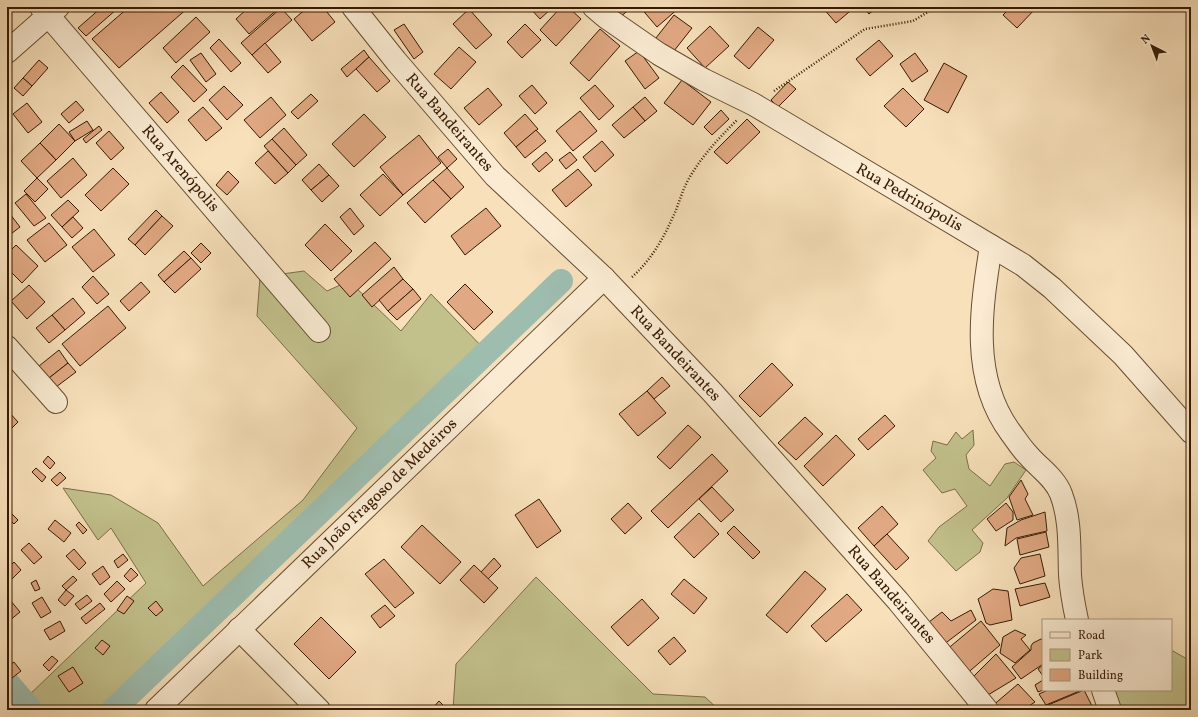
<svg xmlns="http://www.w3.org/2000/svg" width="1198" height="717" viewBox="0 0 1198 717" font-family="Vollkorn,serif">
	<rect width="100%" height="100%" fill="#f7e0ba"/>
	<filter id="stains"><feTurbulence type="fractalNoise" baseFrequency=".005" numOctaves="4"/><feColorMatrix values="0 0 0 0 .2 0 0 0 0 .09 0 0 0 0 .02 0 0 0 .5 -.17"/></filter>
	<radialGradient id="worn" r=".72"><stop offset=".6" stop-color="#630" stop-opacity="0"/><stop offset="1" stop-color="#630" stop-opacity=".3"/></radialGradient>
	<g fill="#c2c18c" stroke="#7c6e47">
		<path d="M304,271L327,291L349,281L401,331L431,294L488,353L116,710H35L27,697L146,583L111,528L98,540L63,488L111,495L158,523L203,586L303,500L357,428L257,316L260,277Z"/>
		<path d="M973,430L974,445L966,455L969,469L990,486L1005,464L1014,462L1026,470L1007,498L972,530L983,543L980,552L956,571L928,541L939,527L967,506L955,489L942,493L923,470L936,458L931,451L933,441L947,445L956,432L962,439Z"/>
		<path d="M536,577L653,694L705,697L719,710H453L456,664Z"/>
		<path d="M1171,651H1173L1187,659L1191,657V710H1122L1111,690H1171Z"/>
	</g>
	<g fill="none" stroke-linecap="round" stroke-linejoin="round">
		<g stroke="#9dbdaf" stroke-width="24">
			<path d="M7,682L31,710"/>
			<path d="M113,710L561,281"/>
		</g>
	</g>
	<g fill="#e1a983" stroke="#361a02">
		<path d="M102,7H115L117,9L86,36L78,28Z"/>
		<path d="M129,7H189L119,68L92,39Z"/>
		<path d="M249,7H278L279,8L249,34L236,19Z"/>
		<path d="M308,7H323L335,22L312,41L294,19Z"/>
		<path d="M388,7H397L391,11Z"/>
		<path d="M529,7H553L540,19Z"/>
		<path d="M561,7H568L581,19L556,46L540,30Z"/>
		<path d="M614,7H632L619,18L611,9Z"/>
		<path d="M640,7H680L657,27Z"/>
		<path d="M822,7H855L836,23Z"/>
		<path d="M863,7H877L869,14Z"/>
		<path d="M1011,7H1037L1017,28L1003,15Z"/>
		<path d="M281,8L292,20L252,55L241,43Z"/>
		<path d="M469,9L492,35L476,49L453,24Z"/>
		<path d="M674,15L692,28L670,56L652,43Z"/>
		<path d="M196,17L210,32L176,63L163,48Z"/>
		<path d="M404,24L423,52L414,59L394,30Z"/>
		<path d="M525,24L541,40L522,58L507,42Z"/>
		<path d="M710,26L729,46L705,68L687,48Z"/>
		<path d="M758,27L774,40L749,69L734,56Z"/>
		<path d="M600,29L620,46L589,81L570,63Z"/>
		<path d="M219,39L241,63L231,72L210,48Z"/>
		<path d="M879,40L893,56L870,76L856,59Z"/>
		<path d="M265,43L281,62L268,73L252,55Z"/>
		<path d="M459,47L476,62L451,89L434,74Z"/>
		<path d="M364,50L369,57L347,77L341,69Z"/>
		<path d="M639,51L659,78L645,89L625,61Z"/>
		<path d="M201,53L216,74L206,82L190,60Z"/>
		<path d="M915,53L928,71L912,82L900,64Z"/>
		<path d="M369,57L390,81L377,92L356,69Z"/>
		<path d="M39,60L48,68L32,86L23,78Z"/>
		<path d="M944,63L967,76L948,113L924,100Z"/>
		<path d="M183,65L207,90L194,102L171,77Z"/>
		<path d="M23,78L32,86L23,96L14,88Z"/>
		<path d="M682,80L711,102L693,125L664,103Z"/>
		<path d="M788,82L796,89L778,107L771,100Z"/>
		<path d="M532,85L547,103L535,114L519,96Z"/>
		<path d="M595,85L614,106L599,120L580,98Z"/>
		<path d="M224,86L243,105L227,120L209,100Z"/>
		<path d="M488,88L502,105L479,125L464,108Z"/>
		<path d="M903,88L924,109L906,127L884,106Z"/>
		<path d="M161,92L179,112L167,123L149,103Z"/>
		<path d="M311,94L318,101L298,119L291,112Z"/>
		<path d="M271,97L286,115L260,138L244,120Z"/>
		<path d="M645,97L657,111L645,121L633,107Z"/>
		<path d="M76,101L84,110L69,123L61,114Z"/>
		<path d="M27,103L42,122L28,133L13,114Z"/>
		<path d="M203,107L222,128L206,141L188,120Z"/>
		<path d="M633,107L645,121L624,138L612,125Z"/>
		<path d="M721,110L729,119L712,135L704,127Z"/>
		<path d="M580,111L597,131L573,151L556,131Z"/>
		<path d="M364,114L386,137L354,167L332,144Z"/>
		<path d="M525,114L538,129L516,147L504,133Z"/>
		<path d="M747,119L760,132L727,164L714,152Z"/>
		<path d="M87,121L93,130L75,141L69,132Z"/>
		<path d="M59,124L75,141L56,160L40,143Z"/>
		<path d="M99,126L102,130L86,143L83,139Z"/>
		<path d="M284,128L307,155L296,165L272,139Z"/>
		<path d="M536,130L546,141L525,158L516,147Z"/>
		<path d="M109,131L124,148L111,160L96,143Z"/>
		<path d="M419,135L441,163L403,195L380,167Z"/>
		<path d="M272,139L296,165L288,173L264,146Z"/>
		<path d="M602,141L614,155L595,172L583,157Z"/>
		<path d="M40,143L56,160L37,178L21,161Z"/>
		<path d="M448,149L457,159L447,168L438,157Z"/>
		<path d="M268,151L288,173L275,184L255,163Z"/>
		<path d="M546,152L553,160L539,172L532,164Z"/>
		<path d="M570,152L577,160L566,169L559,160Z"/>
		<path d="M73,158L87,175L61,198L47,181Z"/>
		<path d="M319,164L329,175L311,190L302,180Z"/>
		<path d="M113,168L129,184L101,211L85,195Z"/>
		<path d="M447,168L464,187L451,199L433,180Z"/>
		<path d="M578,169L592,185L566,207L552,190Z"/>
		<path d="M228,171L239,182L227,195L216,185Z"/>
		<path d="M383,174L403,195L380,216L360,195Z"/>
		<path d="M329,175L339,186L322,202L311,190Z"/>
		<path d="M37,178L48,189L35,202L24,191Z"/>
		<path d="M433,180L451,199L425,223L407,203Z"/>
		<path d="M26,194L46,218L34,226L15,203Z"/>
		<path d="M68,200L79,211L62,227L51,215Z"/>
		<path d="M350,208L364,226L354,235L340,217Z"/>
		<path d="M486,208L501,226L465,255L451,236Z"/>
		<path d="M156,210L162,216L135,245L128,239Z"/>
		<path d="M10,214L20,227L7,237V217Z"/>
		<path d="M162,216L173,226L145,255L135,245Z"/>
		<path d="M73,217L83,228L72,238L62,227Z"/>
		<path d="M49,223L67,245L45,262L27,240Z"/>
		<path d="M325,224L352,251L331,271L305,245Z"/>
		<path d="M94,229L115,255L93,272L72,247Z"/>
		<path d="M375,242L391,259L350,297L334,279Z"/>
		<path d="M201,243L211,253L201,263L191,253Z"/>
		<path d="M16,245L38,266L22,283L7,268V254Z"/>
		<path d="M184,251L191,258L164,282L158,275Z"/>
		<path d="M191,258L201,269L175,293L164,282Z"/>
		<path d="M394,267L403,279L372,307L362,295Z"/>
		<path d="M93,276L109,294L97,304L82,287Z"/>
		<path d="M403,279L413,289L388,311L379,300Z"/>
		<path d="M141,282L150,292L129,311L120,301Z"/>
		<path d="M465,284L493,312L474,330L447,302Z"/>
		<path d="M29,285L45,302L27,319L11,301Z"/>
		<path d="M413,289L421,299L397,320L388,311Z"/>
		<path d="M73,298L85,313L65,330L52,315Z"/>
		<path d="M108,306L126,328L80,366L62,344Z"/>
		<path d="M52,315L65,330L49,343L36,328Z"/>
		<path d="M59,350L68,363L49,378L39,366Z"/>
		<path d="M68,363L76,372L56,387L49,378Z"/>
		<path d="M772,363L793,385L760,417L739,396Z"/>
		<path d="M662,377L670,386L654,399L647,391Z"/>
		<path d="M647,391L666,413L638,436L619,414Z"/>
		<path d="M7,410L18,422L12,428L7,423Z"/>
		<path d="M885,415L895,426L868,450L858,439Z"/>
		<path d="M805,417L823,434L796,460L778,443Z"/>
		<path d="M688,425L701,437L670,469L657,457Z"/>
		<path d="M836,435L855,455L823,486L804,466Z"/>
		<path d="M712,454L728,471L668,528L651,511Z"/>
		<path d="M48,456L55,463L50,469L43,462Z"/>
		<path d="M36,468L46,477L42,482L32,472Z"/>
		<path d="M60,472L66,478L57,486L51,480Z"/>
		<path d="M1021,480L1028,494L1025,499L1033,515L1017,520L1009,497Z"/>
		<path d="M712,487L734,510L721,522L699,499Z"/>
		<path d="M539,499L561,531L537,548L515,515Z"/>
		<path d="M628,503L642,518L625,534L611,519Z"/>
		<path d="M1006,503L1013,512V520L996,531L987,519Z"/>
		<path d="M882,506L898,524L874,546L858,528Z"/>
		<path d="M1045,512L1047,531L1016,538L1005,546L1007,528L1021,520Z"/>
		<path d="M11,513L18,520L14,524L7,517Z"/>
		<path d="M699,513L719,534L694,558L674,537Z"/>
		<path d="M55,520L71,533L64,542L48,529Z"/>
		<path d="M79,522L87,530L83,534L76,525Z"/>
		<path d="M422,525L461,562L440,584L401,547Z"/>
		<path d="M734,526L760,552L753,559L727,533Z"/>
		<path d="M1046,532L1049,547L1020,555L1017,539Z"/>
		<path d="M887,534L909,558L896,570L874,546Z"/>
		<path d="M29,543L42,557L34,564L21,550Z"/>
		<path d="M74,549L86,563L79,570L66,556Z"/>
		<path d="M123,554L128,560L118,568L114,561Z"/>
		<path d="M1040,554L1045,576L1020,584L1014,568L1021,558Z"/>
		<path d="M494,558L501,566L488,579L481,572Z"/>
		<path d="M384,559L414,593L395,608L365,574Z"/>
		<path d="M14,562L21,570L10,581L7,578V569Z"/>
		<path d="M474,565L498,588L484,603L460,580Z"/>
		<path d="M103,566L110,577L100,585L92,574Z"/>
		<path d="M131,568L138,575L130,582L124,576Z"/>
		<path d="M805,571L826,589L787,633L766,615Z"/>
		<path d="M73,576L77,580L66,590L62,586Z"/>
		<path d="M684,579L707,598L694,614L671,594Z"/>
		<path d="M36,580L40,589L35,591L31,583Z"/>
		<path d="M117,581L125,589L111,602L104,594Z"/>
		<path d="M1045,583L1050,597L1020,606L1015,589Z"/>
		<path d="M993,589L1008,591L1012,620L990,625L986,623L978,599Z"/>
		<path d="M66,590L74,596L65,606L58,600Z"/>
		<path d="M847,594L862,610L826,642L811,626Z"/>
		<path d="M87,595L92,601L80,610L75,604Z"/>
		<path d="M127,596L134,601L124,614L117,610Z"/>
		<path d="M42,597L51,612L41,618L32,603Z"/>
		<path d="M642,599L659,618L628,646L611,627Z"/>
		<path d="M10,600L20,612L9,621L7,619V602Z"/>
		<path d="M156,601L163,610L156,616L148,608Z"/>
		<path d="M100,603L105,609L86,624L81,618Z"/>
		<path d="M385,605L395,616L380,628L371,616Z"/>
		<path d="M971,610L976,620L943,645L925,625L942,612L951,621Z"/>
		<path d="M321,617L356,652L329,679L294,644Z"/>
		<path d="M60,621L65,631L50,640L44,630Z"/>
		<path d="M981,621L1000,645L964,676L945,651Z"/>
		<path d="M1015,630L1026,635L1021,639L1030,650L1015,663L1000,653L1003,637Z"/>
		<path d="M674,637L686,651L670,665L658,651Z"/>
		<path d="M1041,639L1043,640V664L1021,679L1012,667L1031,650V646L1033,643Z"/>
		<path d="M102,640L110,646L103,655L95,648Z"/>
		<path d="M996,654L1016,678L983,698L970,680Z"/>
		<path d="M52,656L58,661L49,671L43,665Z"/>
		<path d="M14,662L21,671L12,678L7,673V667Z"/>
		<path d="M1043,665V676L1038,669Z"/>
		<path d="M73,667L83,683L69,692L58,676Z"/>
		<path d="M1043,680V690L1038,692L1035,685Z"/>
		<path d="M1018,684L1035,702L1023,710H994L991,707Z"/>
		<path d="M1048,690H1082L1046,705L1039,694Z"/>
		<path d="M1084,690L1093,708L1087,710H1050L1048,705Z"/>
		<path d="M439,701L446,708L444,710H431Z"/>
	</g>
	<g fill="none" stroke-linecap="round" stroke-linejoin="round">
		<defs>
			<g id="minor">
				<path d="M41,7L319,331"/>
				<path d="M353,7L396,61L495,176L604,278L712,392L898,601L987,710"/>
				<path d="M594,7L607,18L659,54L704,80L753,104L1023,265L1052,288L1123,355L1191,432"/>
				<path d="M7,52L58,7"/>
				<path d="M991,246C981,309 970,378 1011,433C1017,441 1022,449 1028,455C1039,468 1055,478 1061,494C1071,520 1069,548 1070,575C1071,590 1074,606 1077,620"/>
				<path d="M7,347L56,402"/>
				<path d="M239,629L319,710"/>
				<path d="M1103,690L1110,710"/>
				<path d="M156,710L604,278"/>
			</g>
		</defs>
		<use href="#minor" stroke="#664c30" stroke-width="24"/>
		<g stroke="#361a02" stroke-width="2.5" stroke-dasharray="1 2" stroke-linecap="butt">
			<path d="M774,91L865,29L913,21L936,7"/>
			<path d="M632,277C650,261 662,241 672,219C678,207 681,194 687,182C700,158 718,139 737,120"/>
		</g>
		<use href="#minor" stroke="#faebd2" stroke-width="22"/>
	</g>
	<g text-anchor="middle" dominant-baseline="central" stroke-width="3" stroke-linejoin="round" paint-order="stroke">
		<g font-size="16" fill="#361a02" stroke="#faebd2">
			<text transform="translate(449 123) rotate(49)">Rua Bandeirantes</text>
			<text transform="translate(180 169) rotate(49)">Rua Arenópolis</text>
			<text transform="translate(909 198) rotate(30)">Rua Pedrinópolis</text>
			<text transform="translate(675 354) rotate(47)">Rua Bandeirantes</text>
			<text transform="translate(380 494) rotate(-44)">Rua João Fragoso de Medeiros</text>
			<text transform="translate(891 595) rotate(49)">Rua Bandeirantes</text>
		</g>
	</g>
	<rect width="1198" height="717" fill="none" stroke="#f7e0ba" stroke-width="24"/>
	<rect x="8" y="8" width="1182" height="701" fill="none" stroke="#361a02" stroke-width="2"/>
	<rect x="12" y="12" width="1174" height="693" fill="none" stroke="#361a02"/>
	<rect x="1042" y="619" width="130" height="72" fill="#faebd2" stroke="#ac977f"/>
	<rect x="1050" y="632" width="20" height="6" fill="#faebd2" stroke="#ac977f"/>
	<text x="1078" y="639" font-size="12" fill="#361a02">Road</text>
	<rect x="1050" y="649" width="20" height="12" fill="#c2c18c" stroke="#ac977f"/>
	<text x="1078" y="659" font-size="12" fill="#361a02">Park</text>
	<rect x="1050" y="669" width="20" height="12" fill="#e1a983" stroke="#ac977f"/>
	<text x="1078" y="679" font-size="12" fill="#361a02">Building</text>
	<g transform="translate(1152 46) rotate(318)" stroke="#faebd2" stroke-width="3" paint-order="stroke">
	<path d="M0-3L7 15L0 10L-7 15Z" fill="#361a02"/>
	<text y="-6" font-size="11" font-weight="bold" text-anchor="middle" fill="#361a02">N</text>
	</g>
	<rect width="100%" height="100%" filter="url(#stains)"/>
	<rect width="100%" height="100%" fill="url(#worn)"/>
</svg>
